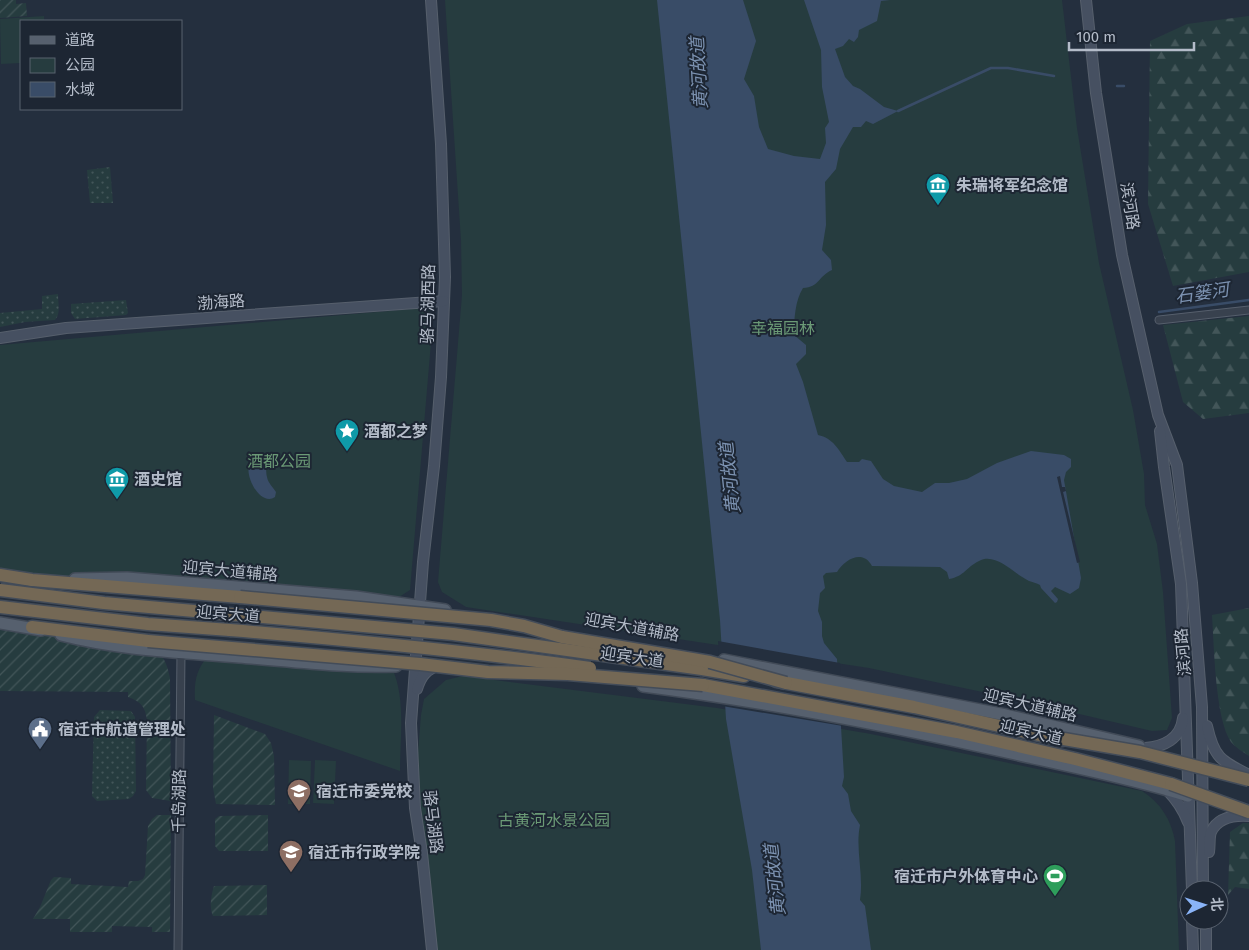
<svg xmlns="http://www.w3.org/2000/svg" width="1249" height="950" viewBox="0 0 1249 950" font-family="'Fira Sans','Noto Sans SC',sans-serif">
	<defs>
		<pattern id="grass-dots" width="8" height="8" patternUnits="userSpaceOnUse" patternTransform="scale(1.25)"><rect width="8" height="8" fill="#263c3f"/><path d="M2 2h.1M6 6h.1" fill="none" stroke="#435659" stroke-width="1.8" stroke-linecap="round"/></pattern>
		<pattern id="forest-firs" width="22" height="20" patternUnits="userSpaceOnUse" patternTransform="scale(1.25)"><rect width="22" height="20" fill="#263c3f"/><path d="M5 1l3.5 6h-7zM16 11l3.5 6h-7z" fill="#435659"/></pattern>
		<pattern id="garden-furrows" width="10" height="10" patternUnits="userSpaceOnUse" patternTransform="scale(1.25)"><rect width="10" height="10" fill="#263c3f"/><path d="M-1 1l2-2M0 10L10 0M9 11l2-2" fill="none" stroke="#435659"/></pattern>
	</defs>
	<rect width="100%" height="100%" fill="#242f3e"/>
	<g fill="url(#grass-dots)">
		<path d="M110,167L113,203H90L87,170Z"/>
		<path d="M58,294C58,303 61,314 55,320L25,322L0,327V313L42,309V296Z"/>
		<path d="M126,300L128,313L126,315L75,319L71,313V304Z"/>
		<path d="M100,710L131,711L135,717L136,791L133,796L129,799L97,801L92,796L94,717Z"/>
	</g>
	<g fill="url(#forest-firs)">
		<path d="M1249,16V272L1173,286L1148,204L1150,41L1187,24Z"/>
		<path d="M1249,316V413L1203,419L1183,402L1163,325Z"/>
		<path d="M1249,608V756C1243,752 1235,747 1231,742C1215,719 1214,645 1212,615Z"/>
		<path d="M1243,823H1249V889L1235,887L1228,895L1230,832Z"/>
	</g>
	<g fill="#263c3f">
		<path d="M445,0H1062L1077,128L1099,263L1133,410L1144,474L1145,505L1157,544L1163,592L1172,718L1167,730L1152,731L1006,697L869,668L466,607L442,592L438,582L462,295L461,240Z"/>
		<path d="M44,16V21H21V63L1,64L0,19Z"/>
		<path d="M434,307L410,590L379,610L0,572V345Z"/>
		<path d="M209,655L392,668C406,698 400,738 400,771L195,700C194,682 196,669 209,655Z"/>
		<path d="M463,676L717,708L871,734L1142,791C1161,803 1171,820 1175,841L1179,950H433L419,785L418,752L421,715L424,699L446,680Z"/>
		<path d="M289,760L311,761L310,804H288Z"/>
		<path d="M315,760L336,761L334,804L313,803Z"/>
	</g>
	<g fill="url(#garden-furrows)">
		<path d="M0,0H16V4L26,3L27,16L0,18Z"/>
		<path d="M0,630L140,643C161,654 165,654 170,678L171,801L152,798L146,790L147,720C145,706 141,702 128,697V692L0,691Z"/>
		<path d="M214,715L265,734L271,743L274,756L275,805L216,804L213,788Z"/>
		<path d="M157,815H171L170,932H152V927L112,926V932H70V919H33L40,907L51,880L54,877L71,878V884L128,887L129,881H138L143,879L145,875L148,826L152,819Z"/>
		<path d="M268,815V851H219L215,846V819L219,816Z"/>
		<path d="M267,885V915L213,916C209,908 211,895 214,886Z"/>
	</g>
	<g fill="#394c67">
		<path d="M657,0H743L756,41L744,79L754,96L759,127L768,149L794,156L820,159L826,143L825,128L829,122L822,87L821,50L804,0H890L881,1L877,21L859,30L858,37L854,42L849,39L843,46L835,49L845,77L853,86L860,89L884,107L898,111L873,124L866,121L861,127H853L840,149L836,169L825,182L826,225L822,250L831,260L832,270C817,277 820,287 803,288C795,301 794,319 794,335L806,345V354L796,364L803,382L818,435C833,438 839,450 847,462H859L862,459L871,461L883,479L894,486L922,492L935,483H949L967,479L997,463L1031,451L1064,455L1071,459V467L1066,472L1064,480L1081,578L1079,588L1070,594L1055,587L1051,591L1058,599L1057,602L1055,603L1041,588L1040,585C1037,583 1032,582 1029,581C1014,574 996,552 979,561C965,568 965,576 949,579L947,572L940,567L872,566C863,549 845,559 837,572L826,573L823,576L825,588L820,593L818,611L822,622V636L824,643L837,659L844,777L842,786L848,794L851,811L860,825C855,849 864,875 860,900L865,906L871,950H761L752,870L726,719L720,620L706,482Z"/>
		<path d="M257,456C269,460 265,468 267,477C268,483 273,487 276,492L275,497C258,509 236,462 257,456Z"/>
	</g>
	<g fill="#242f3e">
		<path d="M1060,476L1062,487H1065L1066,491L1063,492L1080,562L1077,563L1057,477Z"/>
		<path d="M718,641L840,663L843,726L722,706Z"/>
	</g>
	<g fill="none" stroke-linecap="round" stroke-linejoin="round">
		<g stroke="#394c67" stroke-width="2.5">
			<path d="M1117,86H1124"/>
			<path d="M898,111L991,68H1008L1054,76"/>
			<path d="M1159,312L1249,300"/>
		</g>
		<defs>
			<g id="street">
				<path d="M1159,320L1249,310"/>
				<path d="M178,950L181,652"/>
			</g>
			<g id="secondary">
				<path d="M431,0L441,144L445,277L441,377L434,466L423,562L411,723L415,808L422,853L432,950"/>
				<path d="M1086,0L1096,93L1122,255L1158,415L1177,465L1192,583L1202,707L1203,890"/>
				<path d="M0,338L66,328L444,301"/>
				<path d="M1160,431L1164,467L1181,584L1192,890"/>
				<path d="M417,689C421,676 426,670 439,665"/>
				<path d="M1207,726C1214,758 1221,761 1249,775"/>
				<path d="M1145,748C1163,747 1181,739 1183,718"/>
				<path d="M1167,790C1177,800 1183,809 1188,822"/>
				<path d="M1209,852C1210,846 1209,837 1211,832C1218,817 1235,815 1249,816"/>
				<path d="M1192,920L1193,950"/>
				<path d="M1206,950V920"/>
			</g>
			<g id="primary">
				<path d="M75,579L127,578L273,590L356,597L445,610"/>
				<path d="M0,623L41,630"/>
				<path d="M61,635C119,650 179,652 239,657C291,661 344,668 396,666"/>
				<path d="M724,660L1006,715L1139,746"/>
				<path d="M643,686C768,702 892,726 1015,754C1072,767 1131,778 1188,796"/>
			</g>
			<g id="highway">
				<path d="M0,575L32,580L240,597"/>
				<path d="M0,607L148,624L230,630"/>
				<path d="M32,627L148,641"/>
				<path d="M702,669L744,676"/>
				<path d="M776,681L914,707L1062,740"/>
				<path d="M703,685L957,732L1075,759L1171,784"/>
			</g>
		</defs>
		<use href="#street" stroke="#565f6c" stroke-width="9"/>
		<use href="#secondary" stroke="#565f6c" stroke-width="12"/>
		<use href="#primary" stroke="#414a57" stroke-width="14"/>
		<use href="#highway" stroke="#434c59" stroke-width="15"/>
		<use href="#street" stroke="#38414e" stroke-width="7"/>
		<use href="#secondary" stroke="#465061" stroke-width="10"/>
		<use href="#primary" stroke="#56606e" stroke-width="11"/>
		<use href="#highway" stroke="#746855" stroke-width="12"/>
		<defs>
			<g id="highway-bridge">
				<path d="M0,590L104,603L453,634L702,669"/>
				<path d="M240,597L491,620L524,626L562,637L710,662L786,683"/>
				<path d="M230,630C350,640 470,651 590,668"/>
				<path d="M148,641L420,664L488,672L568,674L703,685"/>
				<path d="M1052,737L1140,752L1249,780"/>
				<path d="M1171,784L1249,812"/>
			</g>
		</defs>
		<use href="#highway-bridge" stroke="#434c59" stroke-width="15" stroke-linecap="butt"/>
		<use href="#highway-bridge" stroke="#746855" stroke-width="12"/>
	</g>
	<defs>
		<symbol id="museum-pin" viewBox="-11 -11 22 30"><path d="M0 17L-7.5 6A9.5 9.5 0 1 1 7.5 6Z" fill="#0f9aa8" stroke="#1d2633"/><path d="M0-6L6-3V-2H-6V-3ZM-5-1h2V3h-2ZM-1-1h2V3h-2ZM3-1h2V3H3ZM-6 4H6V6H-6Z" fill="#fff"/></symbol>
		<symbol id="sight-pin" viewBox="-11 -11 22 30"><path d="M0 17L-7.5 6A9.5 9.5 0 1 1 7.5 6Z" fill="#0f9aa8" stroke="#1d2633"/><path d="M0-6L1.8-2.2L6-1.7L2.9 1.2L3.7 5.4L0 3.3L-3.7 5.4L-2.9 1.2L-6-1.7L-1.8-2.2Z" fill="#fff"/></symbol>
		<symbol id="civic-pin" viewBox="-11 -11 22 30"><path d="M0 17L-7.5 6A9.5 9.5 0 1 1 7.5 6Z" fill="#5c6f8a" stroke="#1d2633"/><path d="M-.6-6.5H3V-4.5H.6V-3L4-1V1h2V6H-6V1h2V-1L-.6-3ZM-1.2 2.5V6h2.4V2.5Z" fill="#fff"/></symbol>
		<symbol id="university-pin" viewBox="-11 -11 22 30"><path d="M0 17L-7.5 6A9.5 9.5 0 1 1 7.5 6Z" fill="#8d6e63" stroke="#1d2633"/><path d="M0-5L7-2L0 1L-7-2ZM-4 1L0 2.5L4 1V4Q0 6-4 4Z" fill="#fff"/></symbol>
		<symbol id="stadium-pin" viewBox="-11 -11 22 30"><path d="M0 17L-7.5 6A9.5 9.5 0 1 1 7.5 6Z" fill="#2e9e5b" stroke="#1d2633"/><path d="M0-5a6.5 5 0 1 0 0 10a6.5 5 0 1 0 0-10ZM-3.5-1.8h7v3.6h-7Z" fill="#fff"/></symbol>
	</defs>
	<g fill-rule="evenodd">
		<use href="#museum-pin" x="924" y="171" width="28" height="38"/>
		<use href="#sight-pin" x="333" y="417" width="28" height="38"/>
		<use href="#museum-pin" x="103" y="465" width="28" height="38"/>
		<use href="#civic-pin" x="26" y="715" width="28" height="38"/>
		<use href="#university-pin" x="285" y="777" width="28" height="38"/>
		<use href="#university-pin" x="277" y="838" width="28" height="38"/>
		<use href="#stadium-pin" x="1041" y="862" width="28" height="38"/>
	</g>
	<g text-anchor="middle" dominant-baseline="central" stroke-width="4" stroke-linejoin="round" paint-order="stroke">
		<g font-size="16" font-weight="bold" fill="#b4bcc9" stroke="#1d2633" text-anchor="start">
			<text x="956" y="185">朱瑞将军纪念馆</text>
			<text x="364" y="431">酒都之梦</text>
			<text x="134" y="479">酒史馆</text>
			<text x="58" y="729">宿迁市航道管理处</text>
			<text x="316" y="791">宿迁市委党校</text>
			<text x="308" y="852">宿迁市行政学院</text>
			<text x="1038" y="876" text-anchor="end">宿迁市户外体育中心</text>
		</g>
		<g font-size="16" fill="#b4bcc9" stroke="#1d2633">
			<text transform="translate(1130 206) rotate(81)">滨河路</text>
			<text transform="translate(221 302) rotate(-4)">渤海路</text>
			<text transform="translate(428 304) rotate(-89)">骆马湖西路</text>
			<text transform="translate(230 571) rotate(5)">迎宾大道辅路</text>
			<text transform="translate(228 614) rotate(5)">迎宾大道</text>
			<text transform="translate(632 627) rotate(10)">迎宾大道辅路</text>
			<text transform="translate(1183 652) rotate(-95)">滨河路</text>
			<text transform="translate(632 657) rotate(8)">迎宾大道</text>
			<text transform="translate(1030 705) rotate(13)">迎宾大道辅路</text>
			<text transform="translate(1031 732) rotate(13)">迎宾大道</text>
			<text transform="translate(179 801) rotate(-89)">千岛湖路</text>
			<text transform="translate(433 822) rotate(83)">骆马湖路</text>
		</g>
		<g font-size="16" fill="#6b9a76" stroke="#1d2633">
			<text x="783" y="328">幸福园林</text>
			<text x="279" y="461">酒都公园</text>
			<text x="554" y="820">古黄河水景公园</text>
		</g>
		<g font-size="18" font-style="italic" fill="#7c92b1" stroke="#1d2633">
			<text transform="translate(699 73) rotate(-93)">黄河故道</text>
			<text transform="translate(1202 293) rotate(-8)">石篓河</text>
			<text transform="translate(730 478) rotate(-96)">黄河故道</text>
			<text transform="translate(775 880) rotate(-96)">黄河故道</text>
		</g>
	</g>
	<rect x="20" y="20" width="162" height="90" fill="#1d2633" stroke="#59626f"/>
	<rect x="30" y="36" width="25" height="8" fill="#56606e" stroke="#59626f"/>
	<text x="65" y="45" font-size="15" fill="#b4bcc9">道路</text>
	<rect x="30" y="58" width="25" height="15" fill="#263c3f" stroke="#59626f"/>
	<text x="65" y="70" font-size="15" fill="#b4bcc9">公园</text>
	<rect x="30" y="82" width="25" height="15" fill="#394c67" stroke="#59626f"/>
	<text x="65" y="95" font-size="15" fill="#b4bcc9">水域</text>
	<g transform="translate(1204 905) rotate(86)"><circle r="24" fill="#1d2633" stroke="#59626f"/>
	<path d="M0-4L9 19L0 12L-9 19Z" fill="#8ab4f8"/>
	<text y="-8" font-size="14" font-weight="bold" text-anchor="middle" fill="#b4bcc9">北</text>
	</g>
	<path d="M1069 42v8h125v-8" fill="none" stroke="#b4bcc9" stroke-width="2.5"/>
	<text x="1076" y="42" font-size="15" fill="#b4bcc9" stroke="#1d2633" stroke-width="4" paint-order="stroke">100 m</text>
</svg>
